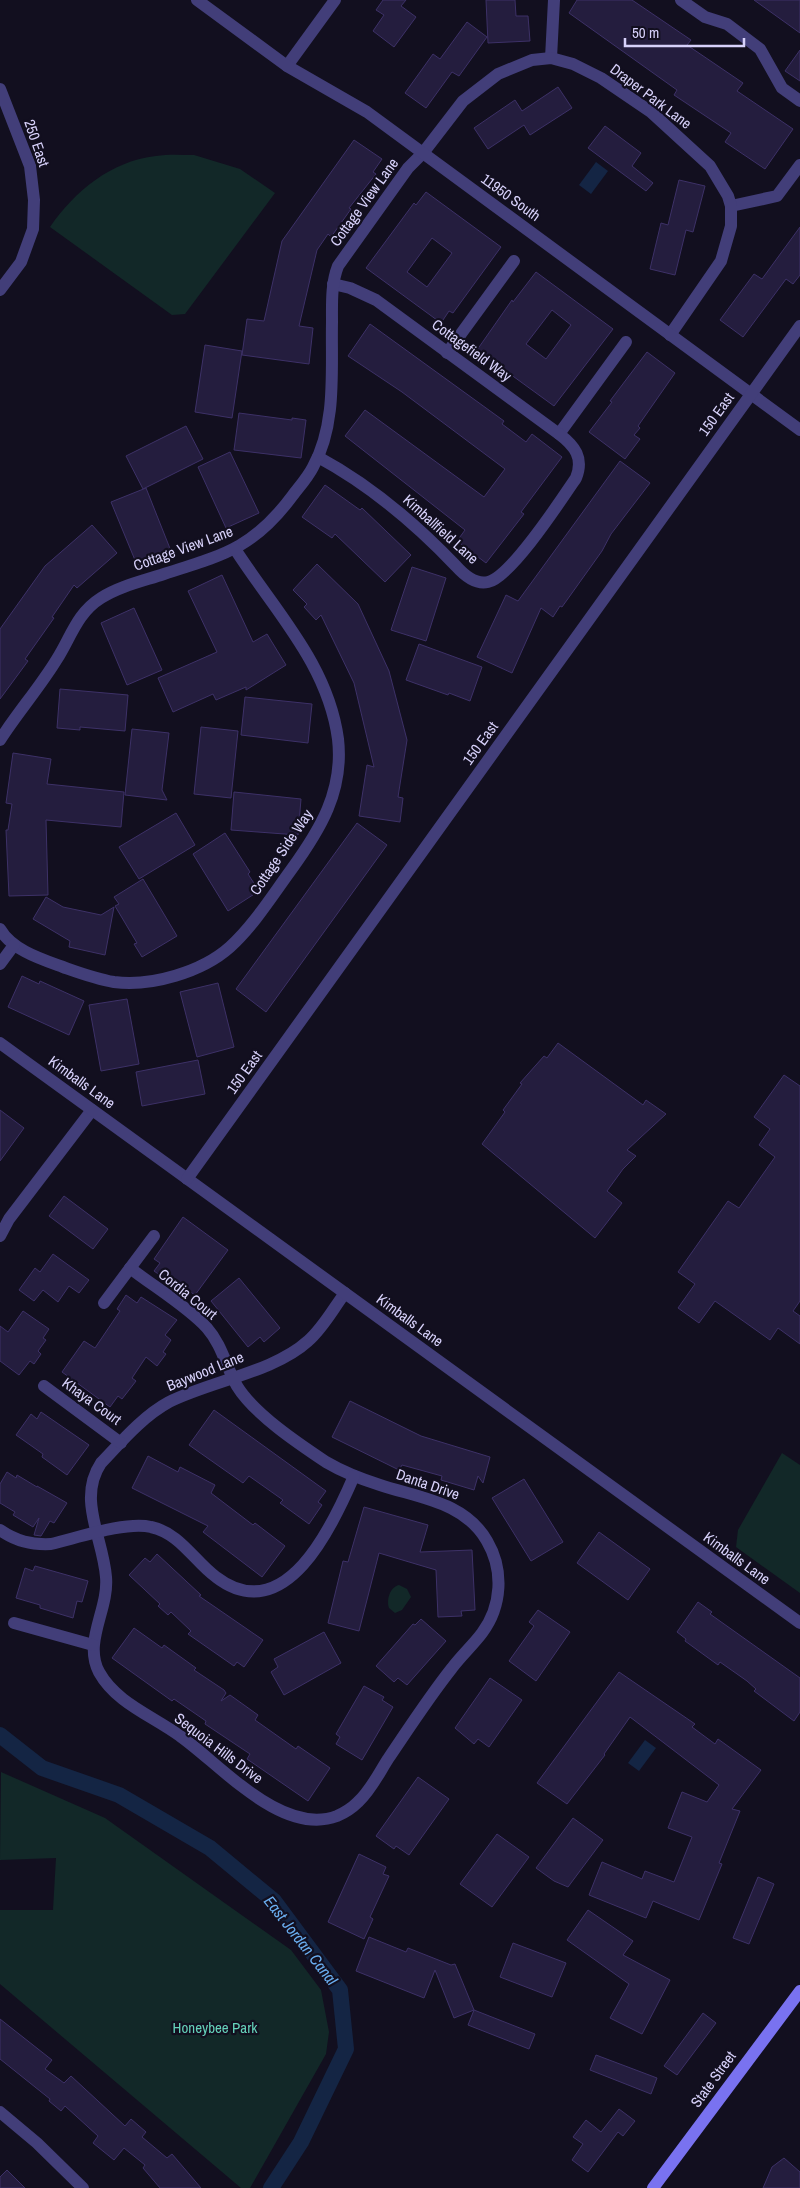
<svg xmlns="http://www.w3.org/2000/svg" width="800" height="2188" viewBox="0 0 800 2188" font-family="'Archivo Narrow',sans-serif">
	<rect width="100%" height="100%" fill="#120f1f"/>
	<g fill="#122828">
		<path d="M194,155L240,169L275,193L185,314L172,315L50,227C75,191 111,161 156,156C168,154 182,155 194,155Z"/>
		<path d="M782,1453L800,1465V1593L736,1547L738,1530Z"/>
		<path d="M399,1585L407,1589L411,1597L402,1610L395,1613L389,1608C386,1600 390,1587 399,1585Z"/>
		<path d="M1,1772L105,1818L291,1950L321,1990L329,2032L326,2054L250,2188H241L0,1984V1910H53L56,1858L0,1860Z"/>
	</g>
	<g fill="#142544">
		<path d="M596,162L608,171L591,194L579,185Z"/>
		<path d="M645,1740L656,1748L639,1771L628,1763Z"/>
	</g>
	<g fill="none" stroke-linecap="round" stroke-linejoin="round">
		<path stroke="#142544" stroke-width="16" d="M0,1735L42,1768L119,1795L210,1848L274,1901L340,1990L346,2049L301,2142L271,2188"/>
	</g>
	<g fill="#241d3e" stroke="#3d3167" fill-rule="evenodd">
		<path d="M383,0H406L401,6L416,17L394,47L373,31L384,15L376,10Z"/>
		<path d="M486,0H515L516,16H528L530,41L488,43Z"/>
		<path d="M577,0H632L691,40L687,45L743,83L737,91L793,129L765,169L725,142L731,133L674,95L677,90L569,13Z"/>
		<path d="M754,0H800V33Z"/>
		<path d="M467,22L487,37L459,76L452,72L426,108L405,93L433,54L440,59Z"/>
		<path d="M800,50V81L785,71Z"/>
		<path d="M558,87L572,108L530,135L524,125L488,149L474,128L515,100L522,111Z"/>
		<path d="M605,126L641,153L632,166L653,183L646,191L588,148Z"/>
		<path d="M354,140L382,159L373,172L376,174L349,208L351,209L331,237L328,234L317,250L299,326L313,328L309,364L242,355L247,319L264,321L282,241Z"/>
		<path d="M679,180L705,186L693,232L686,230L675,275L650,269L661,223L668,225Z"/>
		<path d="M426,192L501,247L453,313L449,311L441,323L366,268L414,203L416,205ZM432,238L452,253L427,287L407,272Z"/>
		<path d="M800,227V275L793,284L786,279L743,337L720,320L754,274L762,279Z"/>
		<path d="M536,272L613,329L554,406L477,350L512,300L513,302ZM552,310L571,325L546,359L526,344Z"/>
		<path d="M370,324L504,421L502,424L526,442L532,434L562,457L521,512L524,514L486,563L457,541L465,530L345,436L365,410L484,497L505,469L402,392L348,356Z"/>
		<path d="M205,345L242,351L232,418L195,412Z"/>
		<path d="M647,352L675,373L638,426L640,428L634,435L640,439L625,459L589,432L612,402L610,401Z"/>
		<path d="M239,413L292,420V418L306,420L301,458L234,450Z"/>
		<path d="M186,426L203,459L143,489L126,456Z"/>
		<path d="M230,452L259,513L226,528L198,467Z"/>
		<path d="M620,461L650,483L611,534L602,551L562,607L560,606L553,617L541,608L512,673L477,657L506,595L518,601Z"/>
		<path d="M325,485L360,510L362,508L411,555L385,582L335,534L332,538L302,517Z"/>
		<path d="M146,488L171,551L137,565L111,502Z"/>
		<path d="M92,525L117,553L77,588L74,585L52,617L54,618L25,659L28,661L0,699V629L45,566Z"/>
		<path d="M317,564L358,604L389,671L407,740L398,797L403,798L400,822L359,816L367,765L374,767L354,683L321,615L316,620L304,607L307,604L293,590Z"/>
		<path d="M412,567L446,578L426,641L391,630Z"/>
		<path d="M222,575L253,642L267,634L286,665L246,690V687L216,700L213,694L173,712L158,678L217,652L188,591Z"/>
		<path d="M134,608L162,670L127,685L101,623Z"/>
		<path d="M419,644L482,667L470,701L449,693L448,695L406,680Z"/>
		<path d="M60,689L128,695L125,731L80,727V730L57,728Z"/>
		<path d="M245,697L312,704L308,743L241,735Z"/>
		<path d="M201,727L238,731L231,798L194,794Z"/>
		<path d="M132,729L169,733L162,790L167,800L125,795Z"/>
		<path d="M13,753L51,759L47,784L124,792L121,827L46,820L48,895L9,896L6,830H8L12,804L6,803Z"/>
		<path d="M234,792L301,799L298,835L231,830Z"/>
		<path d="M176,813L195,845L139,879L119,847Z"/>
		<path d="M357,823L387,845L266,1012L236,989Z"/>
		<path d="M225,833L250,872L248,874L259,891L228,911L193,854Z"/>
		<path d="M143,879L177,936L142,957L134,944L137,943L115,906L119,904L114,897Z"/>
		<path d="M46,897L63,907L101,915L114,907L105,955L69,947L70,941L33,919Z"/>
		<path d="M22,976L39,984L40,981L84,1001L69,1035L8,1007Z"/>
		<path d="M218,983L234,1047L197,1057L180,992Z"/>
		<path d="M127,999L139,1064L101,1071L89,1005Z"/>
		<path d="M558,1043L643,1105L646,1100L666,1114L627,1150L636,1156L623,1169L607,1191L622,1203L595,1238L482,1144L505,1112L503,1110L522,1084L520,1083L544,1056L547,1058Z"/>
		<path d="M198,1060L205,1094L142,1106L136,1072Z"/>
		<path d="M784,1075L800,1086V1301L793,1311L800,1316V1344L778,1328L770,1340L715,1301L699,1323L678,1308L695,1284L678,1272L728,1201L739,1208L775,1157L759,1145L770,1129L754,1117Z"/>
		<path d="M0,1110L24,1128L0,1161Z"/>
		<path d="M64,1196L108,1229L93,1249L49,1216Z"/>
		<path d="M183,1217L228,1250L195,1295L183,1287L181,1290L154,1271L160,1263L154,1259Z"/>
		<path d="M53,1254L89,1280L79,1293L69,1286L58,1302L43,1290L34,1301L19,1290L35,1268L40,1272Z"/>
		<path d="M239,1278L280,1328L264,1342L260,1337L248,1347L211,1301Z"/>
		<path d="M126,1295L137,1303L141,1297L177,1320L165,1335L171,1340L163,1352L166,1354L157,1366L146,1357L132,1378L136,1381L122,1399L118,1396L110,1407L62,1372L84,1341L95,1348L120,1311L117,1309Z"/>
		<path d="M23,1311L49,1329L43,1338L46,1340L38,1351L41,1354L34,1364L30,1361L19,1375L0,1361V1326L8,1332Z"/>
		<path d="M350,1401L421,1436L490,1457L483,1483L478,1476L474,1490L441,1480L442,1476L402,1465L399,1470L332,1437Z"/>
		<path d="M214,1410L326,1491L318,1502L322,1505L309,1524L280,1503L283,1500L249,1476L243,1483L189,1445Z"/>
		<path d="M41,1412L89,1445L67,1475L42,1457L43,1454L16,1435L31,1414L37,1419Z"/>
		<path d="M148,1456L178,1472L180,1467L215,1485L211,1493L253,1525L255,1523L285,1546L262,1577L203,1532L208,1526L132,1488Z"/>
		<path d="M7,1472L16,1478L17,1475L37,1487V1486L67,1503L54,1523L50,1521L41,1536L34,1535L39,1518L33,1527L13,1515L15,1512L0,1503V1484Z"/>
		<path d="M524,1479L563,1542L531,1561L492,1498Z"/>
		<path d="M364,1507L428,1525L420,1552L472,1550L475,1610L461,1611L462,1616L438,1617L436,1570L379,1553L359,1631L328,1623L343,1561L348,1562Z"/>
		<path d="M599,1532L650,1569L628,1600L577,1563Z"/>
		<path d="M157,1554L201,1595L199,1596L263,1640L244,1667L237,1662L234,1666L188,1634L191,1631L171,1612L168,1615L158,1606L160,1604L129,1575L145,1558L150,1562Z"/>
		<path d="M35,1566L88,1581L82,1602L77,1601L73,1618L40,1608V1605L16,1598L25,1568L33,1571Z"/>
		<path d="M698,1602L712,1612L710,1614L800,1678V1712L794,1721L754,1691L756,1689L747,1681L720,1662L718,1665L685,1641L686,1639L677,1632Z"/>
		<path d="M538,1610L570,1632L536,1681L509,1661L534,1626L529,1622Z"/>
		<path d="M421,1619L446,1641L407,1685L398,1678L394,1682L376,1666L413,1624L415,1625Z"/>
		<path d="M134,1628L162,1648L164,1645L196,1668L194,1670L224,1690L226,1693L221,1701L230,1695L258,1715L255,1720L296,1749L298,1746L330,1768L308,1801L247,1759L250,1754L205,1724L206,1721L174,1699L172,1701L112,1658Z"/>
		<path d="M324,1632L341,1663L284,1695L271,1672L278,1667L274,1659Z"/>
		<path d="M619,1672L695,1724L692,1727L715,1744L718,1739L761,1770L732,1809L740,1811L719,1863L722,1864L699,1920L653,1901L646,1918L589,1895L602,1862L642,1879L645,1871L674,1882L692,1837L668,1828L682,1792L707,1802L719,1785L630,1717L604,1754L605,1755L567,1804L537,1783Z"/>
		<path d="M490,1678L522,1700L489,1747L478,1739L474,1744L455,1728Z"/>
		<path d="M364,1686L384,1697L382,1700L393,1707L362,1760L336,1744L340,1737L336,1734Z"/>
		<path d="M418,1777L449,1799L409,1855L396,1846L394,1849L376,1836Z"/>
		<path d="M573,1818L603,1840L568,1887L554,1881L536,1868Z"/>
		<path d="M497,1834L529,1857L492,1907L460,1884Z"/>
		<path d="M359,1854L386,1867L383,1874L389,1876L370,1917L373,1919L364,1939L328,1922Z"/>
		<path d="M758,1877L774,1884L749,1944L733,1938Z"/>
		<path d="M588,1910L633,1941L623,1955L670,1980L642,2034L610,2018L629,1984L567,1940Z"/>
		<path d="M369,1937L406,1952L408,1948L451,1965L455,1964L474,2010L454,2018L435,1970L424,1998L356,1971Z"/>
		<path d="M513,1943L566,1963L552,1997L500,1977Z"/>
		<path d="M474,2010L535,2034L529,2049L468,2025Z"/>
		<path d="M703,2013L716,2023L677,2075L664,2066Z"/>
		<path d="M0,2019L52,2060L45,2069L64,2083L71,2076L125,2126L131,2119L146,2132L142,2137L167,2158L172,2154L201,2188H160L143,2168L145,2165L124,2148L114,2160L93,2143L98,2136L65,2106L61,2111L49,2101L50,2099L0,2059Z"/>
		<path d="M596,2055L657,2078L651,2094L590,2070Z"/>
		<path d="M619,2109L635,2121L623,2136L618,2132L588,2172L572,2160L583,2144L573,2137L586,2120L601,2132Z"/>
		<path d="M784,2158L800,2172V2188H763L772,2167Z"/>
		<path d="M7,2170L25,2188H0V2177Z"/>
	</g>
	<g fill="none" stroke-linecap="round" stroke-linejoin="round">
		<g stroke="#423e79" stroke-width="12">
			<path d="M681,0L705,17L727,24L760,49L782,88L800,101"/>
			<path d="M551,58L554,0"/>
			<path d="M287,66L335,0"/>
			<path d="M0,89L30,166L34,200L33,229L21,262L0,290"/>
			<path d="M731,206L777,196L800,165"/>
			<path d="M447,353L514,261"/>
			<path d="M559,434L626,342"/>
			<path d="M318,457C370,485 415,523 456,566C464,575 475,585 488,582C511,577 561,500 576,478C584,458 575,446 559,434L376,300L350,288L333,284"/>
			<path d="M0,740C18,712 40,687 57,659C71,637 77,613 101,598C120,586 143,581 164,574C224,555 254,548 293,495C300,486 308,477 313,467C337,424 331,369 332,322C332,303 331,284 338,266L408,168L423,153L463,101L498,74L532,60L551,58L573,64L601,78L651,112L710,166L728,196L731,206V226L721,261L670,335"/>
			<path d="M0,929C12,950 41,959 63,967C80,973 96,979 114,982C151,987 202,972 230,947C254,925 272,896 291,870C320,830 344,791 338,739C328,664 274,610 235,549"/>
			<path d="M0,964L14,945"/>
			<path d="M0,1236L9,1219L92,1110"/>
			<path d="M130,1268C153,1286 188,1307 207,1328C222,1345 226,1367 237,1386C254,1414 299,1444 326,1462C343,1472 361,1479 380,1485C419,1498 465,1502 487,1541C504,1570 502,1606 482,1633C473,1645 461,1656 452,1668C429,1697 409,1728 388,1759C379,1773 371,1790 358,1802C352,1808 344,1813 337,1816C282,1837 220,1764 180,1736C153,1716 116,1703 99,1672C83,1642 109,1609 106,1577C103,1538 77,1499 101,1463C121,1442 143,1416 169,1402C211,1381 274,1372 308,1341C323,1328 333,1309 345,1293"/>
			<path d="M104,1303L154,1236"/>
			<path d="M44,1386L121,1443"/>
			<path d="M0,1530C16,1541 31,1545 51,1544C77,1538 126,1521 151,1527C180,1533 194,1561 216,1577C285,1630 333,1525 354,1476"/>
			<path d="M14,1623L93,1645"/>
			<path d="M0,2112L37,2143L83,2188"/>
		</g>
		<g stroke="#423e79" stroke-width="12">
			<path d="M197,0L287,66L367,112L800,430"/>
			<path d="M0,1043L800,1623"/>
			<path d="M187,1179L800,326"/>
		</g>
		<path stroke="#7972f0" stroke-width="12" d="M653,2188L800,1991"/>
	</g>
	<g text-anchor="middle" dominant-baseline="central" stroke-width="4.5" stroke-linejoin="round" paint-order="stroke">
		<g font-size="15" fill="#d7d1fa" stroke="#120f1f">
			<text transform="translate(651 96) rotate(37)">Draper Park Lane</text>
			<text transform="translate(37 143) rotate(71)">250 East</text>
			<text transform="translate(511 197) rotate(36)">11950 South</text>
			<text transform="translate(364 202) rotate(-54)">Cottage View Lane</text>
			<text transform="translate(472 350) rotate(36)">Cottagefield Way</text>
			<text transform="translate(716 414) rotate(-54)">150 East</text>
			<text transform="translate(441 529) rotate(42)">Kimballfield Lane</text>
			<text transform="translate(183 548) rotate(-20)">Cottage View Lane</text>
			<text transform="translate(480 743) rotate(-54)">150 East</text>
			<text transform="translate(281 852) rotate(-56)">Cottage Side Way</text>
			<text transform="translate(244 1072) rotate(-54)">150 East</text>
			<text transform="translate(82 1082) rotate(36)">Kimballs Lane</text>
			<text transform="translate(188 1294) rotate(39)">Cordia Court</text>
			<text transform="translate(410 1320) rotate(36)">Kimballs Lane</text>
			<text transform="translate(205 1371) rotate(-22)">Baywood Lane</text>
			<text transform="translate(92 1401) rotate(36)">Khaya Court</text>
			<text transform="translate(428 1484) rotate(19)">Danta Drive</text>
			<text transform="translate(737 1558) rotate(36)">Kimballs Lane</text>
			<text transform="translate(219 1748) rotate(37)">Sequoia Hills Drive</text>
			<text transform="translate(713 2079) rotate(-54)">State Street</text>
		</g>
		<g font-size="15" fill="#65d2ba" stroke="#120f1f">
			<text x="215" y="2027">Honeybee Park</text>
		</g>
		<g font-size="16" font-style="italic" fill="#6aaef0" stroke="#120f1f">
			<text transform="translate(301 1940) rotate(52)">East Jordan Canal</text>
		</g>
	</g>
	<path d="M625 38v8h119v-8" fill="none" stroke="#d7d1fa" stroke-width="2.5"/>
	<text x="632" y="38" font-size="15" fill="#d7d1fa" stroke="#120f1f" stroke-width="4" paint-order="stroke">50 m</text>
</svg>
